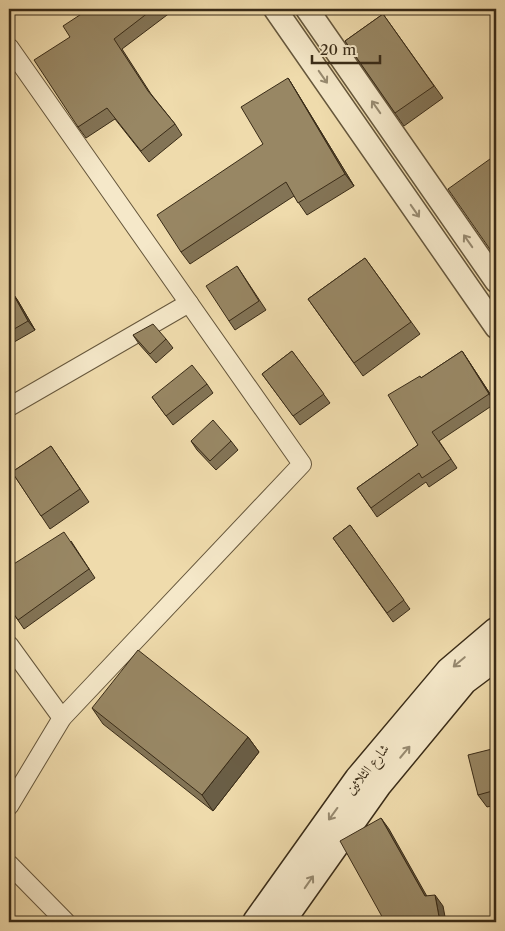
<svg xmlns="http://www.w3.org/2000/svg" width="505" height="931" viewBox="0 0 505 931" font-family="'Libre Caslon Text',Amiri,serif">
	<rect width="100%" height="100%" fill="#efdbac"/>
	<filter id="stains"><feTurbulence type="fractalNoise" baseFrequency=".004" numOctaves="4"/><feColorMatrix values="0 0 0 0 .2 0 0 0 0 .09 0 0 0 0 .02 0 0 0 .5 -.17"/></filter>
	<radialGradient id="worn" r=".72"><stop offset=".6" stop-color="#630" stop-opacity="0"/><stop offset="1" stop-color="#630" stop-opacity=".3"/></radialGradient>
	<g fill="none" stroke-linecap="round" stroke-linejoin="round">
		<defs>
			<g id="minor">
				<path d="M9,47L302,464L62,718L9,806"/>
				<path d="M9,407L189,303"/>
				<path d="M9,645L62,718"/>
				<path d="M9,864L66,922"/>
			</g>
			<g id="tertiary">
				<path d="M275,9L496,327"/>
				<path d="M307,9L496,281"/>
			</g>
			<g id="secondary">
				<path d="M256,922L358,779L449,671L496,631"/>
				<path d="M281,922L378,785L464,681L496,657"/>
			</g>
		</defs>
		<use href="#minor" stroke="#66573c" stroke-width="20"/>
		<use href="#tertiary" stroke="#66573c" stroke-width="25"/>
		<use href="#secondary" stroke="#392b17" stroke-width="29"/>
		<use href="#minor" stroke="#f5e8c9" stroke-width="18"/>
		<use href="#tertiary" stroke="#f5e8c9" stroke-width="22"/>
		<use href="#secondary" stroke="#f5e8c9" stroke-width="26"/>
	</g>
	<g fill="#837456" stroke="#392b17">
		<path d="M89,9H175L122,49L151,94L175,124L182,135L149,162L115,119L86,138L78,127L70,37Z"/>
		<path d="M383,14L443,98L404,126L345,41Z"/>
		<path d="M288,78L296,91L354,186L307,215L294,196L190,264L181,252L263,144Z"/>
		<path d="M365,258L420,334L363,376L308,299Z"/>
		<path d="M237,266L266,310L235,330L229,321Z"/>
		<path d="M12,292L18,301L35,330L9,345V294Z"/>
		<path d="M133,335L166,339L173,348L156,363L139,344Z"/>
		<path d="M292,351L330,403L300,425L262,374Z"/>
		<path d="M462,351L496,403L439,441L457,468L429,487L426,482L377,517L357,488L418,445L421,378Z"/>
		<path d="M207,384L213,393L173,425L152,397Z"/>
		<path d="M191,441H231L238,450L216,470L197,450Z"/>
		<path d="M51,446L89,502L50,529L12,472Z"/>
		<path d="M350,525L410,609L393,622L333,538Z"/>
		<path d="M71,541L95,578L24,629L9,607Z"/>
		<path d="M92,708L248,737L259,752L213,811L103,724Z"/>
		<path d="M496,748V805L487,807L478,795Z"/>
	</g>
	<g fill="#6a5e46" stroke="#392b17">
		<path d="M288,78L296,91L354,186L345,174Z"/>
		<path d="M12,292L18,301L35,330L28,321Z"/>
		<path d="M462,351L468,360L496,403L489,394Z"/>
		<path d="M248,737L259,752L213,811L202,795Z"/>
		<path d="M381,818L389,829L433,907L425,896Z"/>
		<path d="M435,895L443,906L446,922H440Z"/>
	</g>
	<g fill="#988764" stroke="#392b17">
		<path d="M89,9H153L114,39L148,91L175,124L141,151L107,108L78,127L34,60L70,37L63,26Z"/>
		<path d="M383,14L434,86L395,113L345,41Z"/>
		<path d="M288,78L345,174L298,203L286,182L181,252L157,215L263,144L241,107Z"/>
		<path d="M490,159L496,169V176L494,178L496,182V258L448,189Z"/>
		<path d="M365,258L411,322L354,363L308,299Z"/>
		<path d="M237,266L259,301L229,321L206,286Z"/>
		<path d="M12,292L28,321L9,332V294Z"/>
		<path d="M153,324L166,339L150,354L133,335Z"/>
		<path d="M292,351L324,394L293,416L262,374Z"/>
		<path d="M462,351L489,394L432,432L451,459L422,478L419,473L371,508L357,488L418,445L388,395L420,376L421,378Z"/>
		<path d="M192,365L207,384L166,416L152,397Z"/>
		<path d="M213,420L231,441L210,461L191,441Z"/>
		<path d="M51,446L80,489L41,516L12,472Z"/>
		<path d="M350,525L404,600L387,613L333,538Z"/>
		<path d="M64,532L89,569L18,620L9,607V567Z"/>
		<path d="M138,650L248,737L202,795L92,708Z"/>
		<path d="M496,748V790L478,795L468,755Z"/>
		<path d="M381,818L425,896L435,895L440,922H385L340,841Z"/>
	</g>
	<defs><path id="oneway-shaft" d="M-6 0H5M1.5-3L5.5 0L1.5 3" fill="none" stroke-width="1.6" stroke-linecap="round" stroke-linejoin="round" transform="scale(1.25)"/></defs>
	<g stroke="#978a70">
		<use href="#oneway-shaft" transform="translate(323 77) rotate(55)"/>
		<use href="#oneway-shaft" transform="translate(376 107) rotate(-125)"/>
		<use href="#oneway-shaft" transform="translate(415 211) rotate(55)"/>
		<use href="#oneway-shaft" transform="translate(468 241) rotate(-125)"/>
		<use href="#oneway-shaft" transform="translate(459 662) rotate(140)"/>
		<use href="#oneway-shaft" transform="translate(405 752) rotate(-50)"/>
		<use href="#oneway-shaft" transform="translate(333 814) rotate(126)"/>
		<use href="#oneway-shaft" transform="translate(309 882) rotate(-55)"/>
	</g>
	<g text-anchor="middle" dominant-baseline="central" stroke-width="4" stroke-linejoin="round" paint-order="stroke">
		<g font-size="14" fill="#392b17" stroke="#f5e8c9">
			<text transform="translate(367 769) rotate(-51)">شارع الثلاثين</text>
		</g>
	</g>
	<rect width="505" height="931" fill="none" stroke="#efdbac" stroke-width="30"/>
	<rect x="10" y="10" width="485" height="911" fill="none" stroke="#392b17" stroke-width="2.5"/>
	<rect x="15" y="15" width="475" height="901" fill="none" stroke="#392b17"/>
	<path d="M312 55v8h68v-8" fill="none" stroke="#392b17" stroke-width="2.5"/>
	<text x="320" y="55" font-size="15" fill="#392b17" stroke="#f5e8c9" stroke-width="4" paint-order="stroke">20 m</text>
	<rect width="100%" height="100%" filter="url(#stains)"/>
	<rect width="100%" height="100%" fill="url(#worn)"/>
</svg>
